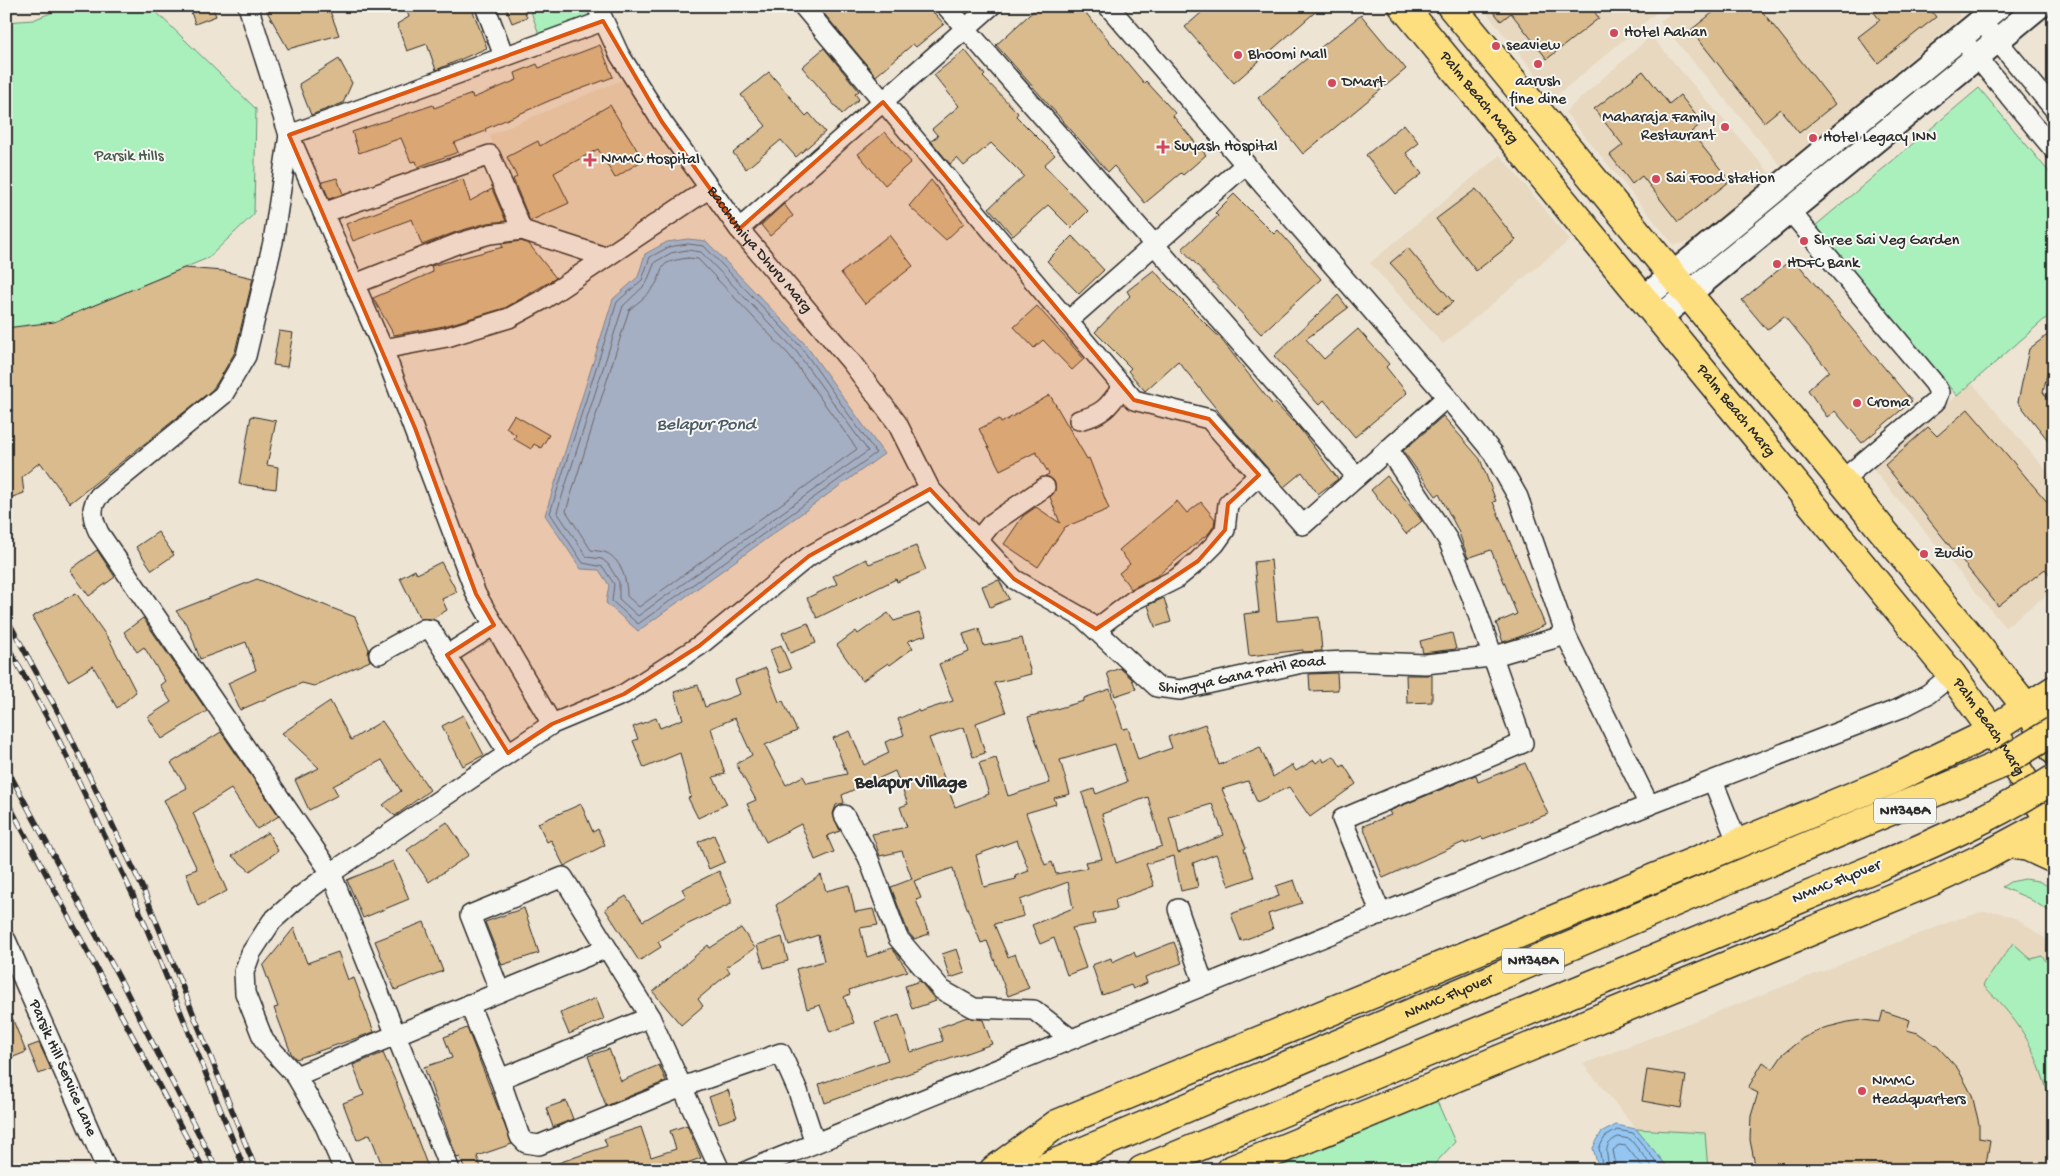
<svg xmlns="http://www.w3.org/2000/svg" width="2060" height="1176" viewBox="0 0 2060 1176" font-family="'Gochi Hand',sans-serif">
	<rect width="100%" height="100%" fill="#ede4d4"/>
	<filter id="ink" filterUnits="userSpaceOnUse"><feTurbulence type="fractalNoise" baseFrequency=".02" numOctaves="2"/><feDisplacementMap in="SourceGraphic" scale="10" xChannelSelector="R" yChannelSelector="G"/><feConvolveMatrix kernelMatrix="1 2 1 2 8 2 1 2 1" color-interpolation-filters="sRGB"/></filter>
	<g filter="url(#ink)">
		<g fill="#e7d8bf">
			<path d="M1481,6H1664L1555,97Z"/>
			<path d="M1679,6H1952L1961,17L1782,167L1660,22Z"/>
			<path d="M1651,36L1772,176L1694,241L1674,245L1565,112Z"/>
			<path d="M624,79L696,185L604,246L528,220L489,135Z"/>
			<path d="M1500,155L1570,240L1443,344L1370,263Z"/>
			<path d="M1972,383L2054,480V589L2005,627L1871,467Z"/>
			<path d="M1983,912H1997L2017,919L2054,945V1170H1670L1583,1064L1958,919Z"/>
		</g>
		<g fill="#aaf0bc" stroke="#6a8e74">
			<path d="M68,6H150L256,109L254,214L208,258L54,322L6,330V22L33,20Z"/>
			<path d="M529,6H585L590,18L540,37Z"/>
			<path d="M1979,88L2054,178V311L1957,396L1815,226Z"/>
			<path d="M2025,879L2038,881L2054,889V914L2028,898L2002,887L2010,882Z"/>
			<path d="M2013,943L2031,959L2042,956L2054,971V1092L2048,1093C2032,1041 2021,1024 1983,985Z"/>
			<path d="M1436,1099L1455,1142L1429,1170H1274Z"/>
			<path d="M1636,1129L1705,1133L1708,1170H1670Z"/>
		</g>
		<g fill="#95c6f1" stroke="#6b88a2">
			<path d="M688,239L706,241L805,344L884,454L638,631L606,603L609,585L599,570L581,569L545,515L613,299L638,277L645,254L667,242Z"/>
			<path d="M1616,1125L1636,1129L1670,1170H1599L1593,1148L1601,1133Z"/>
		</g>
		<g fill="none" stroke-linecap="round" stroke-linejoin="round">
			<g stroke="#55697a" stroke-width="1">
				<path d="M688,244L704,246L801,347L876,453L638,624L612,601L614,584L603,567L583,563L550,513L617,302L642,280L650,257L669,247Z"/>
				<path d="M688,250L701,252L796,351L868,451L638,616L619,599V582L608,564L602,559L587,557L557,512L623,306L646,284L655,262L671,253Z"/>
				<path d="M688,258L698,259L790,356L857,449L639,607L627,596C627,581 622,561 607,553C602,551 596,551 591,550L566,511L629,310C637,303 646,297 653,288C668,268 652,263 688,258Z"/>
				<path d="M1603,1170L1599,1148L1605,1137L1617,1130L1633,1133L1663,1170"/>
				<path d="M1609,1170C1608,1154 1601,1145 1618,1137L1630,1139L1655,1170"/>
				<path d="M1617,1170L1613,1150L1619,1145L1626,1146L1645,1170"/>
			</g>
		</g>
		<g fill="#d9bb8d" stroke="#2b2b2b" fill-rule="evenodd">
			<path d="M189,6H212L216,16L195,24Z"/>
			<path d="M264,6H328L339,35L288,49Z"/>
			<path d="M405,6H471L487,48L436,70L427,44L407,51L397,24L409,17Z"/>
			<path d="M505,6H522L527,17L512,23Z"/>
			<path d="M826,6H928L944,24L916,47L913,44L876,76L821,10Z"/>
			<path d="M1039,6H1080L1144,83L1146,81L1175,113L1173,116L1206,155L1183,175L1181,173L1145,203L1114,166L1108,172L996,45Z"/>
			<path d="M1209,6H1322L1234,83L1185,27Z"/>
			<path d="M1489,6H1590L1599,18L1547,59L1511,13L1501,21Z"/>
			<path d="M1721,6H1758L1835,104L1799,133L1780,109L1764,122L1691,30Z"/>
			<path d="M1869,6H1927L1936,17L1878,63L1858,37L1880,20Z"/>
			<path d="M1361,15L1406,69L1303,154L1258,98Z"/>
			<path d="M600,45L613,77L551,100L485,129L486,131L454,143L458,152L418,167L416,161L411,162L401,138L359,153L352,132L433,105L434,108L472,94L473,98L517,80L515,73L537,64L539,68Z"/>
			<path d="M824,48L859,91L855,94L859,99L842,114L802,67Z"/>
			<path d="M965,50L985,75L983,77L1018,113L1016,116L1055,155L1044,165L1088,211L1071,228L1048,205L1013,236L989,208L1024,176L991,143L964,166L957,158L950,164L931,141L938,136L932,129L959,106L934,75Z"/>
			<path d="M339,59L352,83L343,103L311,115L299,84Z"/>
			<path d="M1643,71L1669,104L1680,95L1702,123L1691,132L1730,181L1678,222L1642,176L1632,184L1610,155L1623,145L1594,109Z"/>
			<path d="M769,72L806,116L809,113L825,132L796,157L781,140L746,169L733,153L766,126L741,95Z"/>
			<path d="M610,105L643,160L615,178L598,149L554,173L569,203L530,221L513,179L517,177L507,157L538,141L540,146Z"/>
			<path d="M1404,124L1419,143L1406,153L1422,174L1396,194L1366,155Z"/>
			<path d="M885,132L911,162L885,185L858,154Z"/>
			<path d="M337,178L343,194L329,199L322,182Z"/>
			<path d="M463,179L470,201L492,189L506,221L487,223L456,232L422,245L412,219L353,241L346,224Z"/>
			<path d="M931,180L964,223L946,240L909,206Z"/>
			<path d="M1476,189L1516,240L1476,271L1436,219Z"/>
			<path d="M1234,194L1274,234L1278,230L1321,279L1261,334L1182,249L1218,216L1215,213Z"/>
			<path d="M784,204L793,216L770,236L761,225Z"/>
			<path d="M889,235L913,266L865,304L841,273Z"/>
			<path d="M1072,236L1104,270L1079,294L1047,261Z"/>
			<path d="M521,241L529,244L556,278L505,308L444,326L394,335L373,298L433,272L431,266L503,247L501,244Z"/>
			<path d="M1408,248L1453,302L1437,314L1390,263Z"/>
			<path d="M1793,258L1912,401L1862,443L1835,411L1827,417L1808,390L1829,371L1784,316L1767,330L1742,300Z"/>
			<path d="M184,268L223,271L253,278L235,352L217,383L212,390L70,503L40,462L22,477L24,493L10,498L6,493V328L54,322Z"/>
			<path d="M1154,270L1165,283L1221,339L1272,404L1274,402L1300,429L1338,479L1318,494L1302,472L1284,487L1226,421L1178,361L1145,391L1128,371L1131,368L1095,332L1130,296L1127,291Z"/>
			<path d="M1338,295L1348,308L1306,339L1324,359L1358,329L1389,364L1386,367L1407,393L1355,437L1324,400L1319,405L1274,356Z"/>
			<path d="M1037,306L1084,359L1072,370L1043,340L1034,348L1014,327Z"/>
			<path d="M2054,330V359L2050,362L2043,392L2054,407V448L2018,402L2029,349Z"/>
			<path d="M279,331L293,333L287,367L273,365Z"/>
			<path d="M1050,395L1087,459L1089,458L1109,509L1065,527L1038,567L1004,544L1023,516L1036,507L1060,523L1050,497L1055,491L1054,481L1045,476L1049,474L1036,452L1000,470L979,429L999,419L1001,423Z"/>
			<path d="M1968,409L2054,510V580L2045,569L1998,606L1885,465L1928,427L1937,436Z"/>
			<path d="M514,415L549,435L541,448L534,444L531,449L514,439L516,435L506,428Z"/>
			<path d="M251,416L276,421L267,465L278,467L276,489L239,484Z"/>
			<path d="M1443,416L1480,459L1496,501L1493,502L1545,625L1519,637L1503,642L1496,623L1517,614L1491,550L1468,558L1458,530L1439,494L1436,496L1403,451Z"/>
			<path d="M1387,476L1422,521L1406,534L1371,490Z"/>
			<path d="M1177,501L1187,513L1201,502L1215,519L1214,526L1209,533L1157,576L1131,589L1119,573L1130,564L1119,550Z"/>
			<path d="M158,532L174,555L152,570L136,547Z"/>
			<path d="M916,546L926,570L897,582L896,579L817,618L807,598L837,584L833,576L866,559L869,564Z"/>
			<path d="M97,550L115,577L89,596L70,570Z"/>
			<path d="M1271,560L1277,621L1319,617L1322,651L1303,652V650L1249,656L1244,614L1259,612L1254,562Z"/>
			<path d="M441,562L457,592L442,599L447,610L432,619H420L400,578L415,570L417,574Z"/>
			<path d="M257,579L355,617L369,649L368,654L370,661L314,686L302,683L240,710L228,683L256,670L246,642L200,659L188,626L176,611Z"/>
			<path d="M999,580L1009,599L990,607L982,586Z"/>
			<path d="M76,593L110,641L136,692L117,708L93,666L68,681L32,617Z"/>
			<path d="M1164,598L1171,622L1155,627L1148,605Z"/>
			<path d="M888,613L894,621L919,613L926,635L908,641L913,648L890,665L888,663L862,681L837,645L856,631L858,634Z"/>
			<path d="M143,618L207,711L162,739L148,717L171,702L160,685L165,681L144,647L137,652L124,632Z"/>
			<path d="M808,623L816,643L790,653L782,633Z"/>
			<path d="M979,629L984,646L1022,638L1031,674L994,683L1006,712L976,723L985,753L973,757L964,727L929,738L955,807L989,794L979,763L996,758L1008,796L1050,783L1028,717L1084,701V698L1110,689L1123,729L1128,728L1138,760L1172,748L1168,737L1205,724L1219,765L1260,747L1273,777L1292,765L1296,771L1314,760L1316,763L1322,758L1324,762L1334,756L1341,767L1344,765L1356,784L1310,817L1289,787L1257,802L1248,781L1222,789L1246,848L1244,849L1254,877L1229,886L1216,854L1193,863L1198,887L1181,891L1174,856L1146,864L1154,886L1115,900L1117,909L1093,914L1095,924L1072,928L1086,968L1067,975L1054,938L1040,944L1032,925L1073,908L1068,882L1020,900L1024,916L994,924L1008,957L1015,954L1029,988L1008,996L987,941L981,943L956,880L953,868L914,881L921,898L916,900L929,934L914,939L908,932L891,887L912,879L902,851L880,856L872,834L907,827L900,807L908,804L895,771L842,795L844,803L836,805L833,814L840,831L827,836L834,852L815,860L801,824L766,842L747,804L756,800L736,764L752,755L735,718L711,728L725,774L713,777L727,804L698,818L688,798L691,797L680,753L644,768L633,741L638,739L633,727L656,718L660,728L683,719L674,692L698,685L705,707L740,694L735,680L766,668L779,702L783,701L797,731L765,745L786,785L803,776L807,783L847,774L833,738L850,731L864,765L889,753L885,742L904,735L898,719L918,710L919,712L953,701L939,664L969,652L963,634ZM1115,744L1127,782L1096,794L1094,789L1082,793L1102,859L1085,862L1087,868L1056,874L1052,862L1045,865L1026,813L1056,804L1054,798L1070,794L1060,760ZM1148,797L1162,846L1116,863L1102,814ZM1212,804L1224,835L1178,853L1169,817ZM1017,840L1029,871L1015,876L1016,879L984,887L976,855Z"/>
			<path d="M1452,633L1456,649L1423,653L1420,641Z"/>
			<path d="M781,645L791,669L779,673L770,650Z"/>
			<path d="M1120,668L1132,679L1136,689L1115,696L1107,673Z"/>
			<path d="M1337,673L1338,690L1310,691L1309,674Z"/>
			<path d="M1406,675H1432V702L1407,703Z"/>
			<path d="M330,701L351,740L382,721L430,790L395,816L383,805L401,791L382,760L333,786L338,795L309,810L295,780L319,768L282,733Z"/>
			<path d="M463,715L484,755L463,766L442,726Z"/>
			<path d="M221,732L279,816L257,829L231,789L193,813L227,891L198,906L186,873L197,869L164,800L187,788L171,763Z"/>
			<path d="M1525,763L1548,814L1483,839L1482,837L1465,844L1464,842L1383,878L1363,826L1391,815L1389,811L1476,775L1478,782Z"/>
			<path d="M581,804L593,832L598,829L605,845L564,866L551,840L547,842L538,823Z"/>
			<path d="M447,822L469,855L429,882L407,850Z"/>
			<path d="M268,832L278,851L250,871L232,856Z"/>
			<path d="M714,835L725,862L709,869L698,842Z"/>
			<path d="M393,861L409,899L363,918L347,880Z"/>
			<path d="M719,871L731,899V904L684,926L658,942L661,947L639,961L605,909L626,896L643,921L686,896L682,889Z"/>
			<path d="M821,875L826,891L849,885L855,912L873,909L878,925L860,928L867,957L892,948L908,971L849,990L850,994L844,997L854,1023L830,1032L820,1005L807,1009L796,969L824,961L818,935L789,945L776,905Z"/>
			<path d="M1294,880L1302,903L1268,914L1273,929L1241,941L1231,914L1279,896L1276,886Z"/>
			<path d="M524,908L539,953L502,965L485,922Z"/>
			<path d="M424,922L443,971L395,990L375,941Z"/>
			<path d="M294,928L307,963L338,952L348,980L354,978L374,1032L296,1059L291,1053L274,1008L278,1007L263,966Z"/>
			<path d="M741,928L755,948L726,967L730,972L698,999L703,1006L681,1025L653,992L708,945L710,948Z"/>
			<path d="M782,937L788,961L764,968L757,945Z"/>
			<path d="M1174,942L1182,963L1145,977L1147,983L1133,989L1131,985L1102,995L1092,965L1111,958L1112,962L1134,952L1136,957Z"/>
			<path d="M957,949L965,973L950,978L942,954Z"/>
			<path d="M920,981L936,1001L912,1009L905,986Z"/>
			<path d="M596,998L604,1019L569,1034L560,1013Z"/>
			<path d="M6,1003L26,1052L6,1060Z"/>
			<path d="M1883,1011L1910,1020L1907,1030L1918,1033L1938,1047L1958,1069L1972,1095L1979,1124V1138L1990,1140L1985,1170H1756L1750,1140L1751,1116L1758,1093L1748,1088L1763,1062L1773,1069L1784,1053L1803,1038L1824,1028L1848,1022L1863,1020L1880,1022Z"/>
			<path d="M899,1015L911,1052L943,1041L938,1028L967,1017L983,1020L992,1044L825,1103L819,1084L888,1060L875,1023Z"/>
			<path d="M467,1028L512,1144L477,1156L482,1170H465L460,1157L457,1158L424,1067L452,1058L444,1037Z"/>
			<path d="M39,1043L51,1069L39,1074L28,1047Z"/>
			<path d="M609,1049L621,1081L659,1065L666,1081L606,1106L588,1056Z"/>
			<path d="M383,1053L397,1085L429,1170H404L401,1162L383,1168L370,1134L357,1140L343,1103L364,1095L353,1065Z"/>
			<path d="M1647,1070L1686,1076L1681,1108L1642,1101Z"/>
			<path d="M728,1090L737,1117L719,1123L709,1097Z"/>
			<path d="M566,1101L573,1119L553,1127L546,1108Z"/>
			<path d="M687,1125L701,1158L675,1167L676,1170H544V1168L607,1146L604,1139L641,1127L651,1157L676,1149L670,1131Z"/>
		</g>
		<g fill="none" stroke-linecap="round" stroke-linejoin="round">
			<defs>
				<g id="minor">
					<path d="M248,6L289,135L383,349L476,594L552,724"/>
					<path d="M485,6L504,56"/>
					<path id="s1" d="M597,6L619,54L662,122L739,229L852,363L897,423L930,489L1014,579L1083,618L1157,687L1180,690L1302,663L1347,661L1425,664L1491,657L1566,635"/>
					<path d="M803,6L1134,400L1209,419L1303,525L1447,397"/>
					<path d="M946,6L1357,477"/>
					<path d="M1108,6L1447,397L1493,453L1518,497L1566,635L1649,805L1901,708L1928,694L1952,675"/>
					<path d="M1981,21L2054,109"/>
					<path d="M1961,38L2054,150"/>
					<path d="M289,135L273,242L246,356L223,395L99,496C89,508 93,520 99,533L331,873L450,1170"/>
					<path d="M289,135L603,21"/>
					<path d="M1790,211L1934,383L1939,392L1936,401L1842,480"/>
					<path d="M323,213L490,155L522,230"/>
					<path d="M739,229L991,6"/>
					<path d="M355,284L459,243L490,234L522,230L605,257"/>
					<path d="M1068,321L1246,164"/>
					<path d="M383,349L447,337L509,318L544,299L708,189"/>
					<path d="M1079,420C1103,415 1109,406 1123,386"/>
					<path d="M978,540L991,524L1045,487"/>
					<path d="M1096,629L1134,600L1176,579L1198,561L1215,544L1225,530L1228,504L1259,475"/>
					<path d="M379,654L424,629L431,630L508,753"/>
					<path d="M447,655L494,625"/>
					<path d="M1713,781L1738,844"/>
					<path d="M844,815L868,857L898,938L942,990L974,1008L1034,1010L1071,1039"/>
					<path d="M1178,909L1204,985"/>
					<path d="M1381,914L1342,819L1523,743L1472,597L1448,540L1388,449"/>
					<path id="s2" d="M6,940L107,1170"/>
					<path d="M500,992L470,915L563,877L650,1017L720,1170"/>
					<path d="M469,1004L500,1079L520,1137L526,1143L539,1145L682,1087L781,1053L798,1091L815,1143"/>
					<path d="M296,1076L607,948"/>
					<path d="M500,1079L650,1017"/>
					<path d="M344,1170L325,1126L296,1076L264,1041L245,993L244,972L251,953L272,921L299,897L331,873L552,724L624,694L699,646L809,556L930,489"/>
					<path d="M749,1170L1649,805"/>
				</g>
				<g id="tertiary">
					<path d="M1643,299L1999,6"/>
					<path d="M1659,318L2039,6"/>
				</g>
				<g id="primary">
					<path id="s3" d="M1403,6L1952,675L1992,730L2054,827"/>
					<path d="M1451,6L1972,639L2027,708L2054,750"/>
				</g>
				<g id="trunk">
					<path d="M2010,844L2028,847L2054,859"/>
					<path d="M994,1170L1057,1124L1892,780L1981,737L2054,690"/>
					<path id="s4" d="M1039,1170L1997,766"/>
					<path d="M1142,1170L1875,868"/>
					<path d="M1231,1170L1935,880L1982,858L2054,819"/>
				</g>
			</defs>
			<use href="#minor" stroke="#2b2b2b" stroke-width="22"/>
			<use href="#tertiary" stroke="#2b2b2b" stroke-width="28"/>
			<use href="#primary" stroke="#2b2b2b" stroke-width="31"/>
			<use href="#trunk" stroke="#2b2b2b" stroke-width="31"/>
			<use href="#minor" stroke="#f6f6f2" stroke-width="19"/>
			<use href="#tertiary" stroke="#f6f6f2" stroke-width="24"/>
			<use href="#primary" stroke="#fddf80" stroke-width="28"/>
			<use href="#trunk" stroke="#fddf80" stroke-width="28"/>
			<defs>
				<g id="rail">
					<path d="M6,617L64,723L144,891L256,1170"/>
					<path d="M6,643L54,730L133,895L245,1170"/>
					<path d="M6,767L122,983L217,1170"/>
					<path d="M6,799L204,1170"/>
				</g>
			</defs>
			<use href="#rail" stroke="#2b2b2b" stroke-width="5.5"/>
			<use href="#rail" stroke="#f6f6f2" stroke-width="4" stroke-dasharray="11" stroke-linecap="butt"/>
			<defs>
				<g id="trunk-bridge">
					<path d="M1997,766L2054,731"/>
					<path d="M1875,868C1937,842 1997,815 2054,779"/>
				</g>
			</defs>
			<use href="#trunk-bridge" stroke="#2b2b2b" stroke-width="31" stroke-linecap="butt"/>
			<use href="#trunk-bridge" stroke="#fddf80" stroke-width="28"/>
		</g>
	</g>
	<path fill="#df570e" fill-opacity="0.2" stroke="#df570e" stroke-width="4" stroke-linejoin="round" d="M603,21L662,122L739,229L883,102L1134,400L1209,419L1259,475L1228,504L1225,530L1198,561L1096,629L1014,579L930,489L809,556L699,646L624,694L552,724L508,753L447,655L494,625L476,594L415,428L289,135Z"/>
	<g fill="#d1495b" stroke="#f6f6f2" stroke-width="2">
		<circle cx="1614" cy="33" r="5"/>
		<circle cx="1496" cy="46" r="5"/>
		<circle cx="1238" cy="55" r="5"/>
		<circle cx="1538" cy="64" r="5"/>
		<circle cx="1332" cy="83" r="5"/>
		<circle cx="1725" cy="127" r="5"/>
		<circle cx="1813" cy="138" r="5"/>
		<path d="M1160.5 139.5h5v5h5v5h-5v5h-5v-5h-5v-5h5z"/>
		<path d="M587.5 152.5h5v5h5v5h-5v5h-5v-5h-5v-5h5z"/>
		<circle cx="1656" cy="179" r="5"/>
		<circle cx="1804" cy="241" r="5"/>
		<circle cx="1777" cy="264" r="5"/>
		<circle cx="1857" cy="403" r="5"/>
		<circle cx="1924" cy="554" r="5"/>
		<circle cx="1862" cy="1091" r="5"/>
	</g>
	<g text-anchor="middle" dominant-baseline="central" stroke-width="4" stroke-linejoin="round" paint-order="stroke">
		<g fill="#f6f6f2" stroke="#686867" stroke-width="1">
			<rect x="1874" y="798.5" width="62" height="25" rx="4"/>
			<rect x="1502" y="948.5" width="62" height="25" rx="4"/>
		</g>
		<g font-size="15" font-weight="bold" fill="#2b2b2b">
			<text x="1905" y="811">NH348A</text>
			<text x="1533" y="961">NH348A</text>
		</g>
		<g font-size="16" fill="#2b2b2b" stroke="#f6f6f2" text-anchor="start">
			<text x="1624" y="33">Hotel Aahan</text>
			<text x="1506" y="46">seaview</text>
			<text x="1248" y="55">Bhoomi Mall</text>
			<text x="1538" y="82" text-anchor="middle">aarush<tspan x="1538" dy="18">fine dine</tspan></text>
			<text x="1342" y="83">DMart</text>
			<text x="1715" y="118" text-anchor="end">Maharaja Family<tspan x="1715" dy="18">Restaurant</tspan></text>
			<text x="1823" y="138">Hotel Legacy INN</text>
			<text x="1174" y="147">Suyash Hospital</text>
			<text x="601" y="160">NMMC Hospital</text>
			<text x="1666" y="179">Sai Food station</text>
			<text x="1814" y="241">Shree Sai Veg Garden</text>
			<text x="1787" y="264">HDFC Bank</text>
			<text x="1867" y="403">Croma</text>
			<text x="1934" y="554">Zudio</text>
			<text x="1872" y="1082">NMMC<tspan x="1872" dy="18">Headquarters</tspan></text>
		</g>
		<g font-size="16" fill="#2b2b2b" stroke="#f6f6f2">
			<text stroke="none"><textPath href="#s3" startOffset="119">Palm Beach Marg</textPath></text>
			<text stroke="none"><textPath href="#s1" startOffset="294">Bacchumiya Dhuru Marg</textPath></text>
			<text stroke="none"><textPath href="#s3" startOffset="524">Palm Beach Marg</textPath></text>
			<text stroke="none"><textPath href="#s1" startOffset="979">Shimgya Gana Patil Road</textPath></text>
			<text stroke="none"><textPath href="#s3" startOffset="929">Palm Beach Marg</textPath></text>
			<text transform="translate(1837 883) rotate(-22)">NMMC Flyover</text>
			<text stroke="none"><textPath href="#s4" startOffset="445">NMMC Flyover</textPath></text>
			<text stroke="none"><textPath href="#s2" startOffset="140">Parsik Hill Service Lane</textPath></text>
		</g>
		<g font-size="16" fill="#4b5c4f" stroke="#f6f6f2">
			<text x="129" y="157">Parsik Hills</text>
		</g>
		<g font-size="18" font-style="italic" fill="#4b5a66" stroke="#f6f6f2">
			<text x="706" y="425">Belapur Pond</text>
		</g>
		<g font-size="18" font-weight="bold" fill="#2b2b2b" stroke="#f6f6f2">
			<text x="911" y="783">Belapur Village</text>
		</g>
	</g>
	<rect width="2060" height="1176" fill="none" stroke="#f6f6f2" stroke-width="25"/>
	<rect x="12" y="12" width="2035" height="1151" fill="none" stroke="#2b2b2b" stroke-width="2" filter="url(#ink)"/>
</svg>
